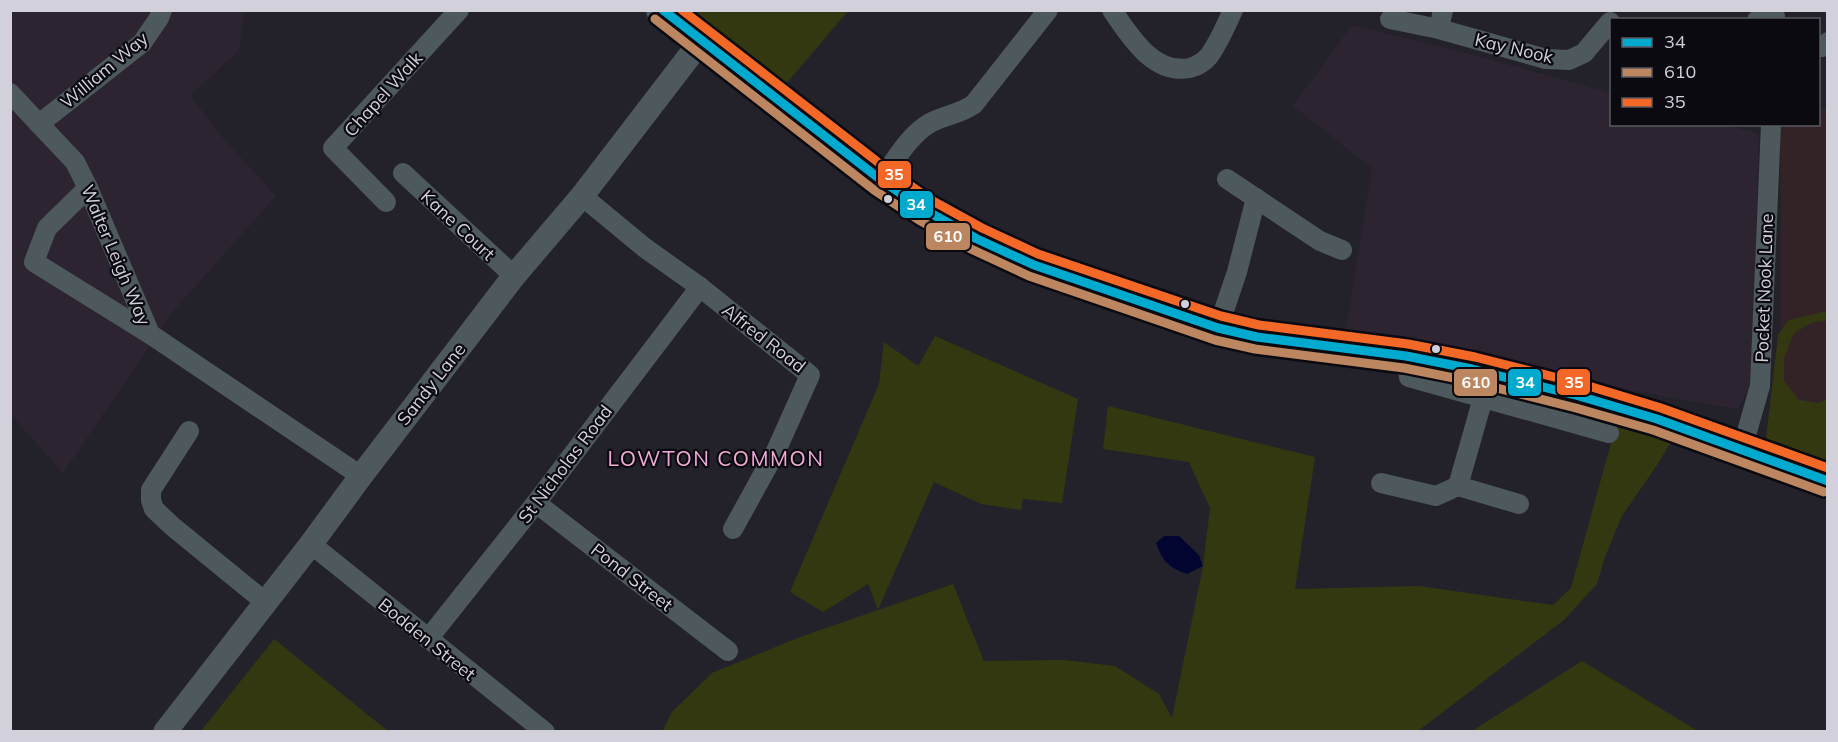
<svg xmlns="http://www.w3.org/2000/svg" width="1838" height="742" viewBox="0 0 1838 742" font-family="Mulish,sans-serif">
	<rect width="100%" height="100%" fill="#23222a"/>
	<path fill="#332327" d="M1819,109H1827V434L1782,395L1780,125L1818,124Z"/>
	<g fill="#2d2432">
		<path d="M10,11H244L239,51L190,95L222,137L276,196L174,310L63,473L11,415Z"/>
		<path d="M1352,25L1462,52L1611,93L1612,124L1725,125L1759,134L1752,385L1737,409L1498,367L1346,330L1372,168L1293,106Z"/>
	</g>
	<g fill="#333810">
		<path d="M694,11H848L786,84Z"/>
		<path d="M1827,311V321L1813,322L1794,333L1784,358V381L1799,400L1818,403L1827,399V463L1766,439L1778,335L1789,320Z"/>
		<path d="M935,336L1078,399L1062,503L1023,499L1021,510L981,504L934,482L878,610L953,584L984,661L1064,660L1115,666L1159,694L1172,718L1203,566L1210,508L1189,462L1103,449L1108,406L1315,457L1295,589L1419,586L1553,605L1571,588L1616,425L1671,442L1657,465L1622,516L1605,557L1597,584L1585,597L1564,620L1418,731L662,732L672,712L712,673L800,637L878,610L868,584L823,612L790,592L879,384L884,342L918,366Z"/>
		<path d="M274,639L388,731H201Z"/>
		<path d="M1582,661L1698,731H1472Z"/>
	</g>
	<path fill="#030531" d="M1164,536H1179L1199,555L1203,566L1187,574C1168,567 1163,562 1156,543Z"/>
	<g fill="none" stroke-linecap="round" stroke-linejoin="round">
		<g stroke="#4d595c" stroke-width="20">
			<path d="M1112,10C1130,36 1153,75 1190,68C1197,66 1204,62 1209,56C1219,42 1226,26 1233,10"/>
			<path d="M1390,19L1439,29L1546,59L1569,60L1584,53L1610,22"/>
			<path d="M1757,20L1775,16"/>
			<path d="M1439,29L1443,10"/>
			<path d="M1818,47H1823L1828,42"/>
			<path d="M10,93L75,162L88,188L150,334L361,476"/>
			<path d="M39,124L142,43L159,18L162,10"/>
			<path d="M403,173L514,276"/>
			<path d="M1227,179L1320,241L1342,250"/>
			<path d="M881,180C895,161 909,135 930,123C944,115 961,114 974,104L1048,10"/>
			<path d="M88,188L47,228L34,262L150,334"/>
			<path d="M582,196L645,248L700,287L810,375L776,451L733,529"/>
			<path d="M386,202L333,148L459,10"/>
			<path d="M1218,328L1237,272L1256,198"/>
			<path d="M1406,356L1409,377L1609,433"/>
			<path d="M1483,398L1458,486L1519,504"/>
			<path d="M189,431L151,490V500L154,509L172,526L265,602"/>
			<path d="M1742,449L1760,386L1771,124"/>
			<path d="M1381,483L1436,496L1458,486"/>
			<path d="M536,503L728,651"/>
			<path d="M311,544L545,732"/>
			<path d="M428,639L536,503L700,287"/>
		</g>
		<path stroke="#4d595c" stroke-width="24" d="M165,732L311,544L361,476L514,276L582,196L701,41"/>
		<path stroke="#44585b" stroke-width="32" d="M662,10L881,180L925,210L977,239L1034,265L1218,328L1257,337L1406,356L1472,369L1579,396L1657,419L1828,481"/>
		<defs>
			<path id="bus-1" d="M663,10L881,180L925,210L977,239L1034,265L1218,328L1257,337L1406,356L1472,369L1579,396L1657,419L1828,481"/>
			<path id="bus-2" d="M655,19L874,190L919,220L971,249L1029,276L1215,340L1255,349L1404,368L1469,381L1576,408L1653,430L1824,492"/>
			<path id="bus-3" d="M682,10L888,170L931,200L982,228L1038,254L1221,316L1259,325L1408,344L1475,357L1582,384L1661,408L1828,468"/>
		</defs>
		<use href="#bus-1" stroke="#0b0a10" stroke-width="14"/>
		<use href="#bus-2" stroke="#0b0a10" stroke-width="14"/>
		<use href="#bus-3" stroke="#0b0a10" stroke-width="14"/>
		<use href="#bus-1" stroke="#00a9ce" stroke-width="9"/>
		<use href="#bus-2" stroke="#bb8660" stroke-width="9"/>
		<use href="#bus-3" stroke="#f36827" stroke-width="9"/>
	</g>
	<g fill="#d2d1db" stroke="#0b0a10" stroke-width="2">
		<circle cx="888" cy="199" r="5"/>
		<circle cx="1185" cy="304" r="5"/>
		<circle cx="1436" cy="349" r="5"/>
	</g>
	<g text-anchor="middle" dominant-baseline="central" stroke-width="4.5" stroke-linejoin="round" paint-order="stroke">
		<g font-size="18" fill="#d2d1db" stroke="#0b0a10">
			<text transform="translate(1514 48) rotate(13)">Kay Nook</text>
			<text transform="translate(104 70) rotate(-40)">William Way</text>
			<text transform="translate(383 94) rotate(-48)">Chapel Walk</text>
			<text transform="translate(458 225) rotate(43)">Kane Court</text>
			<text transform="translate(116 255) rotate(67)">Walter Leigh Way</text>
			<text transform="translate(1764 288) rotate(-88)">Pocket Nook Lane</text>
			<text transform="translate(764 338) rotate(38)">Alfred Road</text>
			<text transform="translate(431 384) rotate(-52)">Sandy Lane</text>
			<text transform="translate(565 464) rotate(-53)">St Nicholas Road</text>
			<text transform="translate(632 577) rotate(38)">Pond Street</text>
			<text transform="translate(427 639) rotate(39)">Bodden Street</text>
		</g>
		<g font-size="21" letter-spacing="1.5" fill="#f2abd8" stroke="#0b0a10">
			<text x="716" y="458">LOWTON COMMON</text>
		</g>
	</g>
	<g stroke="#0b0a10" stroke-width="2">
		<rect x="877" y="160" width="35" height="29" rx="6" fill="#f36827"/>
		<rect x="899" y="190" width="35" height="29" rx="6" fill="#00a9ce"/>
		<rect x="925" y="222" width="46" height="29" rx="6" fill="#bb8660"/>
		<rect x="1556" y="368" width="35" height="28" rx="6" fill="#f36827"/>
		<rect x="1507" y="368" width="35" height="29" rx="6" fill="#00a9ce"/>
		<rect x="1453" y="368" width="45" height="29" rx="6" fill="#bb8660"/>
	</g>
	<g font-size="16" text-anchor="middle" font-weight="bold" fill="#fff">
		<text x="894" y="180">35</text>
		<text x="916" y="210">34</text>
		<text x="948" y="242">610</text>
		<text x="1574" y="388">35</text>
		<text x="1525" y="388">34</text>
		<text x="1476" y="388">610</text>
	</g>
	<rect width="1838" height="742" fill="none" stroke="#d2d1db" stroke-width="24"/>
	<rect x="1610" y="18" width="210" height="108" fill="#0b0a10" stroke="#5b5a61" stroke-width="1.5"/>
	<rect x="1622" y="38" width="30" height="9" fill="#00a9ce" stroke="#5b5a61" stroke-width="1.5"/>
	<text x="1664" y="48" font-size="18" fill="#d2d1db">34</text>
	<rect x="1622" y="68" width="30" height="9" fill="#bb8660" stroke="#5b5a61" stroke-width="1.5"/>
	<text x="1664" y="78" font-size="18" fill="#d2d1db">610</text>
	<rect x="1622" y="98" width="30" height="9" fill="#f36827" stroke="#5b5a61" stroke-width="1.5"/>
	<text x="1664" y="108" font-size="18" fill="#d2d1db">35</text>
</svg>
